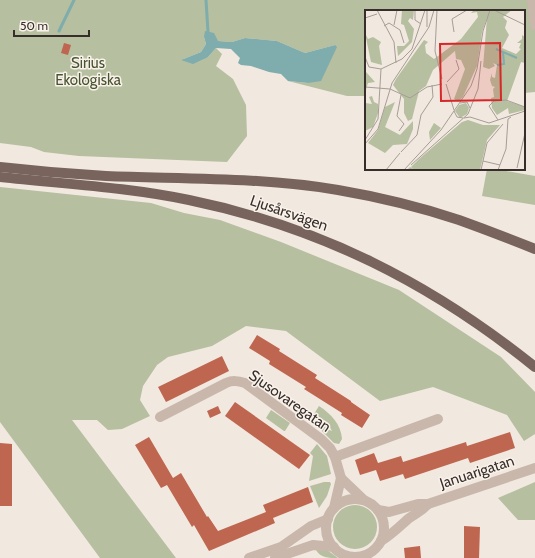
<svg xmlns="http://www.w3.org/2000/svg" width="535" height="558" viewBox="0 0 535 558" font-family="Cabin,sans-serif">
	<rect width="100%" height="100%" fill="#f1e8df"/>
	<g fill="#b6bf9f">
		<path d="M0,0H535V92L524,93V11H366V96H347L288,81L308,83L335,45L305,53L277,41L245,38L232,42L218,41L204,37L206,44L201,52L181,60L208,57L216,48L222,54L216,66L233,79L246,105L247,136L227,162L79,156L44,152L31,147L0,143Z"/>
		<path d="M487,169H495L535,176V205L482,196Z"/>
		<path d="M0,187L151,203L184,213L220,220L281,242L399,290L501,357L535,392V434L524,441L507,415L433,387L380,401L286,331L246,326L212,346L168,357L157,365L143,386L140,400L150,416L122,429L108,430L97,420H72L176,558H100L0,422Z"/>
		<path d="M319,406C331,414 341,424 342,439L339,444L334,443L320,429L323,423L327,429L332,431L327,422L314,414Z"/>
		<path d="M271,410L290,423L285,431H284L266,418Z"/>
		<path d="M317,444L327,456L331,474L309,481L313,456L310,453Z"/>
		<path d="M324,482H330L331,484L327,496L319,508L310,486Z"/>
		<path d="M535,482V520H518L498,498Z"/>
		<circle cx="355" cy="527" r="22"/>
		<path d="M316,550H327L338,558C328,558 321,558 316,550Z"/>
	</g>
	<path fill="#7facac" d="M205,31L214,33L218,41L232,42L245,38L277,41L305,53L335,45L337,47L321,81L308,83L288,81L281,74L269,72L251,66L241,65L238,63L240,58L231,49L216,48L208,57L193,64L181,60L201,52L206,44L204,37Z"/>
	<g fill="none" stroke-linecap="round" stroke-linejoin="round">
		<g stroke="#7facac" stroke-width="3">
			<path d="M206,0L208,32"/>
			<path d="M59,31L74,0"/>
		</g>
	</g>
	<g fill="#be6650">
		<path d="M64,43L71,45L68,55L61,53Z"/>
		<path d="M257,335L280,349L279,351L317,375L315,378L351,401V402L370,415L362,428L341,415L342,413L304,389L306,387L269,364L270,361L249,348Z"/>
		<path d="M222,356L229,371L166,402L158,387Z"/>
		<path d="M235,402L310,455L299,469L225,416Z"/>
		<path d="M218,406L221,413L210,418L207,411Z"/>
		<path d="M510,432L515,448L470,463L468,458L405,479L403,474L380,481L376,470L360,475L355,460L374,453L378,463L401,456L403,462L466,442L467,446Z"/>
		<path d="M149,437L173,478L181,473L207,517L208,516L218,531L266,512L263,505L308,487L313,502L273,518L275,523L209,551L194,525L192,527L167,485L161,488L135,445Z"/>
		<path d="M0,443L12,444V506H0Z"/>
		<path d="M464,526L480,527L479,558H464Z"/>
		<path d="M420,546L421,558H405L404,548Z"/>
	</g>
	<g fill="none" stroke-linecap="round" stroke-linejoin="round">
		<g stroke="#c9b7ab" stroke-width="10">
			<path d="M532,0L535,25"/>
			<path d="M160,417L226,383C233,380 238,381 245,383L321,439L330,448L335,457L341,478L364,500"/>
			<path d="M335,457L438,419"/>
			<circle cx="355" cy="528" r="29"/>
			<path d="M334,508L341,478"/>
			<path d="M378,510L389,512L418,504H428L535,468"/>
			<path d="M381,541C391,535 399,527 408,519C416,513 421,512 428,504"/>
			<path d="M249,558L281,547L311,526L328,519"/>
			<path d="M275,558L313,545L334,547"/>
		</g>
		<g stroke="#78645c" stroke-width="10">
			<path d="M0,167C35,171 70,174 106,176C182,179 262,177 338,190C379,197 420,207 459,220C484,229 510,239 535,249"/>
			<path d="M0,177C63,184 127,187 189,200C320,227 431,283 535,367"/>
		</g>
	</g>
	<g text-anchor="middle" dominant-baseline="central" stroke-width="3" stroke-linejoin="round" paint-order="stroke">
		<g font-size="15" fill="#48532f" stroke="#f9f2eb">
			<text x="88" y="63">Sirius<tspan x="88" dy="17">Ekologiska</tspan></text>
		</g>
		<g font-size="15" fill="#372d2a" stroke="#f9f2eb">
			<text transform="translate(289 213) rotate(19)">Ljusårsvägen</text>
			<text transform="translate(290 401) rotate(35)">Sjusovaregatan</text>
			<text transform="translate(477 472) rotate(-18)">Januarigatan</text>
		</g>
	</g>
	<g transform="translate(365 10)">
		<rect width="160" height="160" fill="#f1e8df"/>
		<path d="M37,0H49L48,10L45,8L43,11L49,19L47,32L33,46L32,36H39L44,31L39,15L36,14ZM109,0H147L138,7L142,11L140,18L144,25L137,38L151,44L156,39L154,38L156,33H152L157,29V25L160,27V53L156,52L142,91L160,97V100L144,104L143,98L132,105L127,98L126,88L129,87L128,79L130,77L127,76L125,70L127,63V67L130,68L132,55L128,53L130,56L124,59L118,57L122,8L117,22L112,56L98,87L93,92L89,89L100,59L96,50L91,49L90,41L68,60L61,76L54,81L47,109L43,111L39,103V89L28,75L31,69L59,30L63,32L60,35L61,43L69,49L96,29L113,7L112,2L106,3ZM0,23L3,29L8,27L16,32L14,36L17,55L6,52ZM1,62L10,72L3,73L0,83ZM7,86L9,92L13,94V103L8,117L0,121V93L7,94L4,87ZM30,92L20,117L35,125L48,111V119L42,134L28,135L20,143L3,133L13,120L20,97ZM101,93L104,98L102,104L95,108L90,101L94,95ZM103,110L118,115H135L122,130L115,160H42L45,157L48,159L46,157L54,149L97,112ZM69,113L76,118L65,130L64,122Z" fill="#b6bf9f"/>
		<path fill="none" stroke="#7facac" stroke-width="2" d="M131,39L152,48M132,55L139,54L138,42"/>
		<path fill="none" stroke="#a79d97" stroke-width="1" d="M12,0L29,32L31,53M50,0V10L56,14M62,0V17M72,0L70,41L77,69M129,0L160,15M0,8L12,4M29,15L32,0M19,16L24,13L35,20L39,33M89,22L87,9L102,0M0,47L4,57L16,59L37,49L47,39L60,0M82,72L94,59L91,50M81,74L89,100M0,77L25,79L45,88L62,77L77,74M95,93L102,92L105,98M89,101L92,107L98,108M99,108L105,107L124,113L160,101M133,110L124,96L129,91L141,90L160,97M34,121L39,114L32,106L36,85M0,130L13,109L16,59M0,134L13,119L27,73L64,17L69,0M36,142L52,125L56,105L68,87L67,75M118,151L135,155M46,155L103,104L113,79L116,51M152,158L160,123M21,160L35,143M39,160L76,120L106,76L112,59L118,21L125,0M116,160L122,133L138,114M133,160L141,139L143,109L146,107"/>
		<path fill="#d62828" fill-opacity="0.15" stroke="#d62828" stroke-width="2" d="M135,33L136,90L76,91L75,34Z"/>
		<rect width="160" height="160" fill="none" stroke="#372d2a" stroke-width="2"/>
	</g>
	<path d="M14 30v6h75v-6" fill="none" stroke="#372d2a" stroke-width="2"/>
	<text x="20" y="30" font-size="12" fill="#372d2a" stroke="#f9f2eb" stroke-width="3" paint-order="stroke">50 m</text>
</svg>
